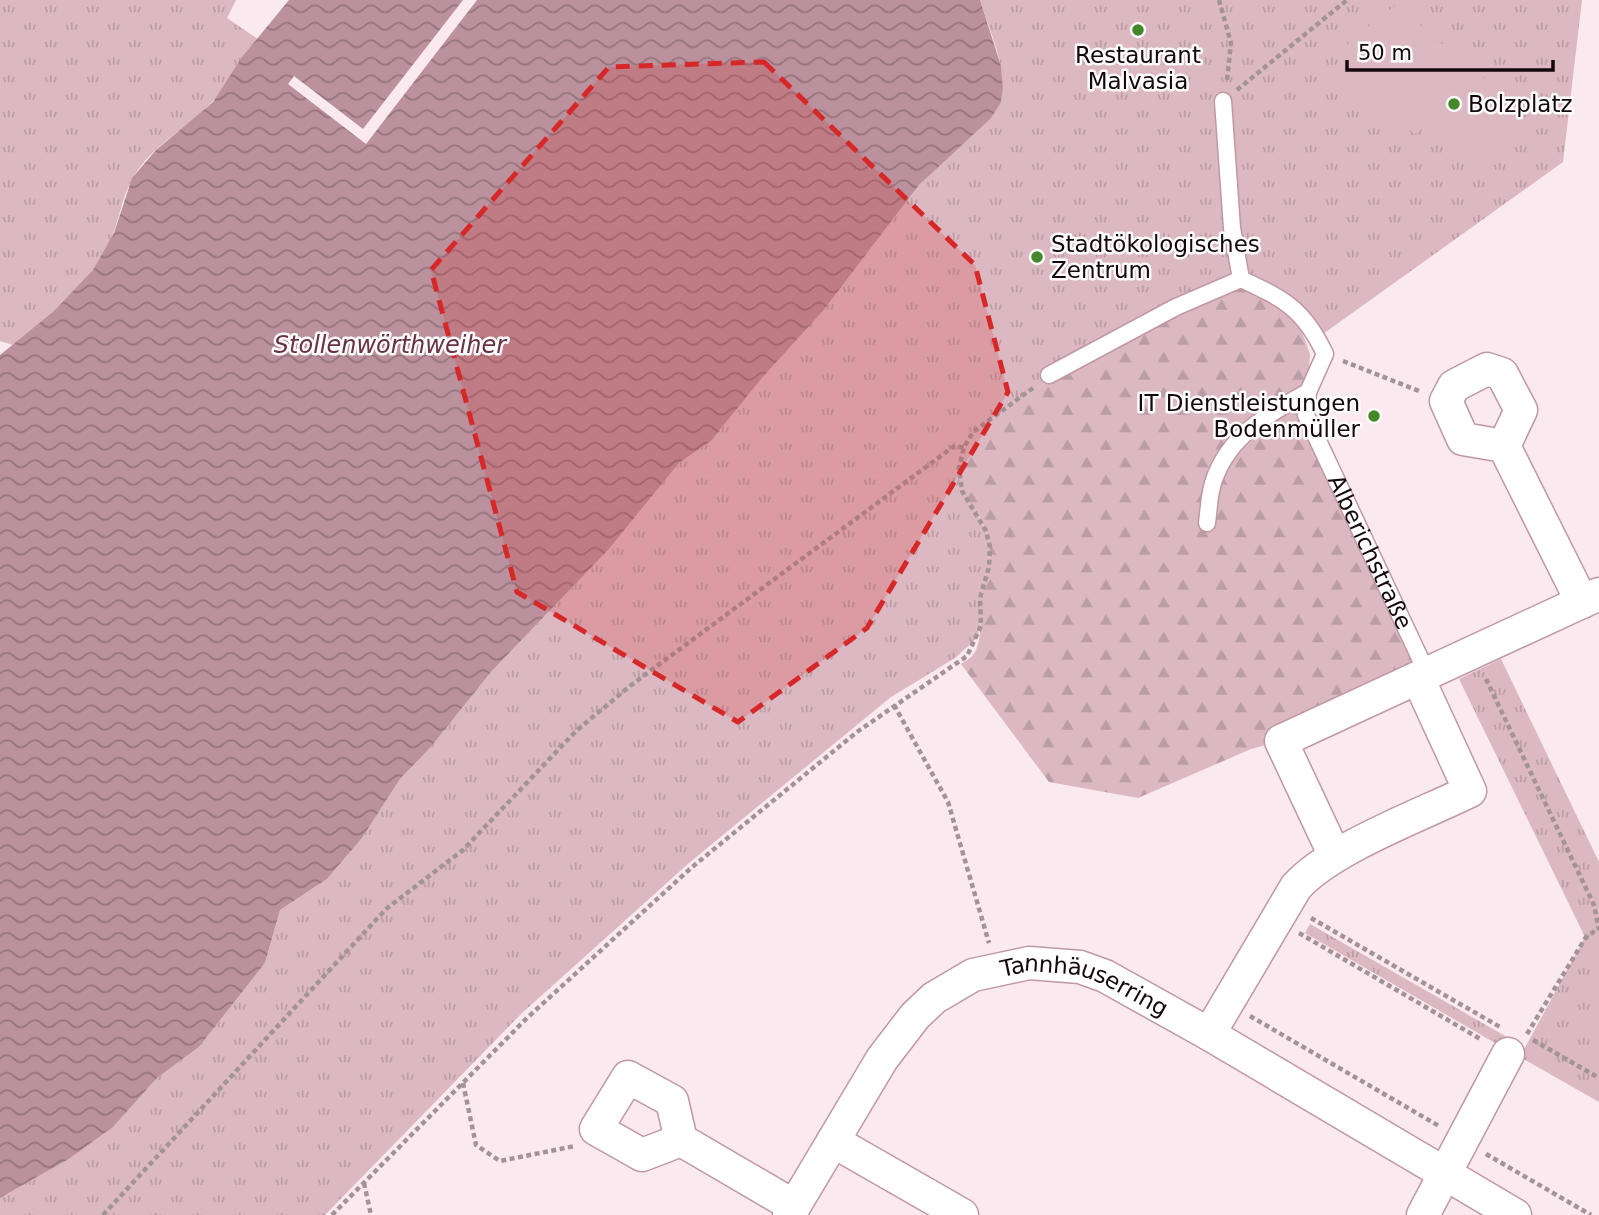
<svg xmlns="http://www.w3.org/2000/svg" width="1599" height="1215" viewBox="0 0 1599 1215" font-family="'DejaVu Sans',sans-serif">
	<defs>
		<pattern id="grass-tufts" width="24" height="20" patternUnits="userSpaceOnUse" patternTransform="scale(1.75)"><rect width="24" height="20" fill="#dbb8c2"/><path d="M3 7l-1-3M5 7V3M7 7l1-3M15 17l-1-3M17 17v-4M19 17l1-3" fill="none" stroke="#bb9da6"/></pattern>
		<pattern id="forest-firs" width="22" height="20" patternUnits="userSpaceOnUse" patternTransform="scale(1.75)"><rect width="22" height="20" fill="#dbb8c2"/><path d="M5 1l3.5 6h-7zM16 11l3.5 6h-7z" fill="#bb9da6"/></pattern>
		<pattern id="water-waves" width="16" height="10" patternUnits="userSpaceOnUse" patternTransform="scale(1.75)"><rect width="16" height="10" fill="#ba919d"/><path d="M0 5q4-4 8 0t8 0" fill="none" stroke="#96747e"/></pattern>
	</defs>
	<rect width="100%" height="100%" fill="#fae9ee"/>
	<g fill="url(#grass-tufts)">
		<path d="M0,0H236L227,18L258,39C240,59 230,85 211,103C186,128 152,146 134,176C121,197 119,224 108,246C88,286 48,319 13,345L0,341Z"/>
		<path d="M980,0H1582L1563,162L1323,334L1302,309L1083,357L973,432L977,513L986,531L990,547L978,637L955,658L891,697L689,863L521,1014L325,1215H0V1198L69,1159L113,1127L157,1078L199,1047L265,963L280,910L327,879L362,838L400,779L430,748L491,672L609,549L679,463L711,441L762,378L823,311L919,185L1001,102C1008,67 990,33 980,0Z"/>
		<path d="M1501,659L1599,862V1102L1520,1057L1585,937L1459,679Z"/>
		<path d="M1310,924L1507,1037L1502,1047L1305,933Z"/>
	</g>
	<path fill="url(#forest-firs)" d="M1247,283L1297,318L1310,354L1306,416L1427,673L1281,741L1251,749L1138,798L1049,782L961,664C967,660 973,657 976,650C985,629 976,604 983,581C986,568 991,559 989,545C982,496 937,489 973,432L1083,357Z"/>
	<path fill="#dbb8c2" d="M1402,0L1426,33L1475,67L1518,119L1483,158L1419,128L1416,134L1331,84L1349,42Z"/>
	<path fill="url(#water-waves)" d="M289,0H980L1001,66L1003,88L1001,102L991,118L919,185L823,311L762,378L711,441L679,463L609,549L491,672L430,748L400,779L362,838L327,879L280,910L265,963L199,1047L157,1078L113,1127L69,1159L0,1198V355L54,311L93,270L114,233L132,178L156,150L213,102L242,57Z"/>
	<path fill="#fae9ee" d="M463,0H477L366,144L288,84L294,76L363,129Z"/>
	<g fill="none" stroke-linecap="round" stroke-linejoin="round">
		<defs>
			<g id="lane">
				<path id="s1" d="M1223,101L1232,228L1241,279C1284,299 1304,309 1325,354L1308,392L1306,415L1427,673"/>
				<path d="M1049,375L1176,307L1241,279"/>
				<path d="M1207,523C1209,509 1209,493 1214,480C1229,435 1270,413 1308,392"/>
			</g>
			<g id="street">
				<path d="M1504,446L1521,410L1502,374L1487,369L1454,386L1446,401L1463,439L1504,446L1582,602"/>
				<path d="M1335,856L1281,741L1599,594"/>
				<path d="M1209,1034L1296,887C1331,848 1421,815 1470,791L1418,678"/>
				<path d="M681,1140L642,1155L596,1129L628,1077L672,1101L681,1140L794,1206"/>
				<path d="M833,1141L962,1215"/>
				<path id="s2" d="M789,1215L882,1059L915,1016L934,998L973,975L1029,963L1080,967L1105,976L1209,1034L1515,1215"/>
				<path d="M1423,1215L1508,1054"/>
			</g>
		</defs>
		<use href="#lane" stroke="#c098a4" stroke-width="19"/>
		<use href="#street" stroke="#c098a4" stroke-width="35"/>
		<g stroke="#a39398" stroke-width="4.5" stroke-dasharray="5 3.5" stroke-linecap="butt">
			<path d="M1219,0L1231,43L1227,80"/>
			<path d="M1237,90L1347,0"/>
			<path d="M1343,361L1419,391"/>
			<path d="M1486,679L1594,905L1599,930"/>
			<path d="M894,705L948,802L989,943"/>
			<path d="M1311,918L1500,1027"/>
			<path d="M1299,933L1482,1040"/>
			<path d="M1250,1016L1439,1126"/>
			<path d="M1527,1034L1586,937L1598,929"/>
			<path d="M1533,1040L1599,1078"/>
			<path d="M463,1083L476,1145L500,1161L575,1146"/>
			<path d="M1486,1154L1591,1215"/>
			<path d="M364,1183L371,1215"/>
			<path d="M103,1215L386,909L463,850L576,731L630,686L953,447H964"/>
			<path d="M332,1215L527,1018L691,868L857,732L967,656L981,626L980,598L989,567L990,547L986,531L962,491L959,468L964,447L973,432L1033,388"/>
		</g>
		<use href="#lane" stroke="#fff" stroke-width="16"/>
		<use href="#street" stroke="#fff" stroke-width="32"/>
	</g>
	<path fill="#d62828" fill-opacity="0.2" stroke="#d62828" stroke-width="5" stroke-dasharray="14 9" stroke-linejoin="round" d="M764,62L975,265L1008,392L867,628L738,722L517,592L431,270L609,67Z"/>
	<g fill="#44882b" stroke="#fbfbfb" stroke-width="2.5">
		<circle cx="1138" cy="30" r="7"/>
		<circle cx="1454" cy="104" r="7"/>
		<circle cx="1037" cy="257" r="7"/>
		<circle cx="1374" cy="416" r="7"/>
	</g>
	<g text-anchor="middle" dominant-baseline="central" stroke-width="5" stroke-linejoin="round" paint-order="stroke">
		<g font-size="23" fill="#15080c" stroke="#fbfbfb" text-anchor="start">
			<text x="1138" y="55" text-anchor="middle">Restaurant<tspan x="1138" dy="26">Malvasia</tspan></text>
			<text x="1468" y="104">Bolzplatz</text>
			<text x="1051" y="244">Stadtökologisches<tspan x="1051" dy="26">Zentrum</tspan></text>
			<text x="1360" y="403" text-anchor="end">IT Dienstleistungen<tspan x="1360" dy="26">Bodenmüller</tspan></text>
		</g>
		<g font-size="23" fill="#15080c" stroke="#fbfbfb">
			<text stroke="none"><textPath href="#s1" startOffset="511">Alberichstraße</textPath></text>
			<text stroke="none"><textPath href="#s2" startOffset="424">Tannhäuserring</textPath></text>
		</g>
		<g font-size="24" font-style="italic" fill="#693146" stroke="#fbfbfb">
			<text x="390" y="345">Stollenwörthweiher</text>
		</g>
	</g>
	<path d="M1347 60v10h206v-10" fill="none" stroke="#15080c" stroke-width="3.5"/>
	<text x="1358" y="60" font-size="21" fill="#15080c" stroke="#fbfbfb" stroke-width="5" paint-order="stroke">50 m</text>
</svg>
